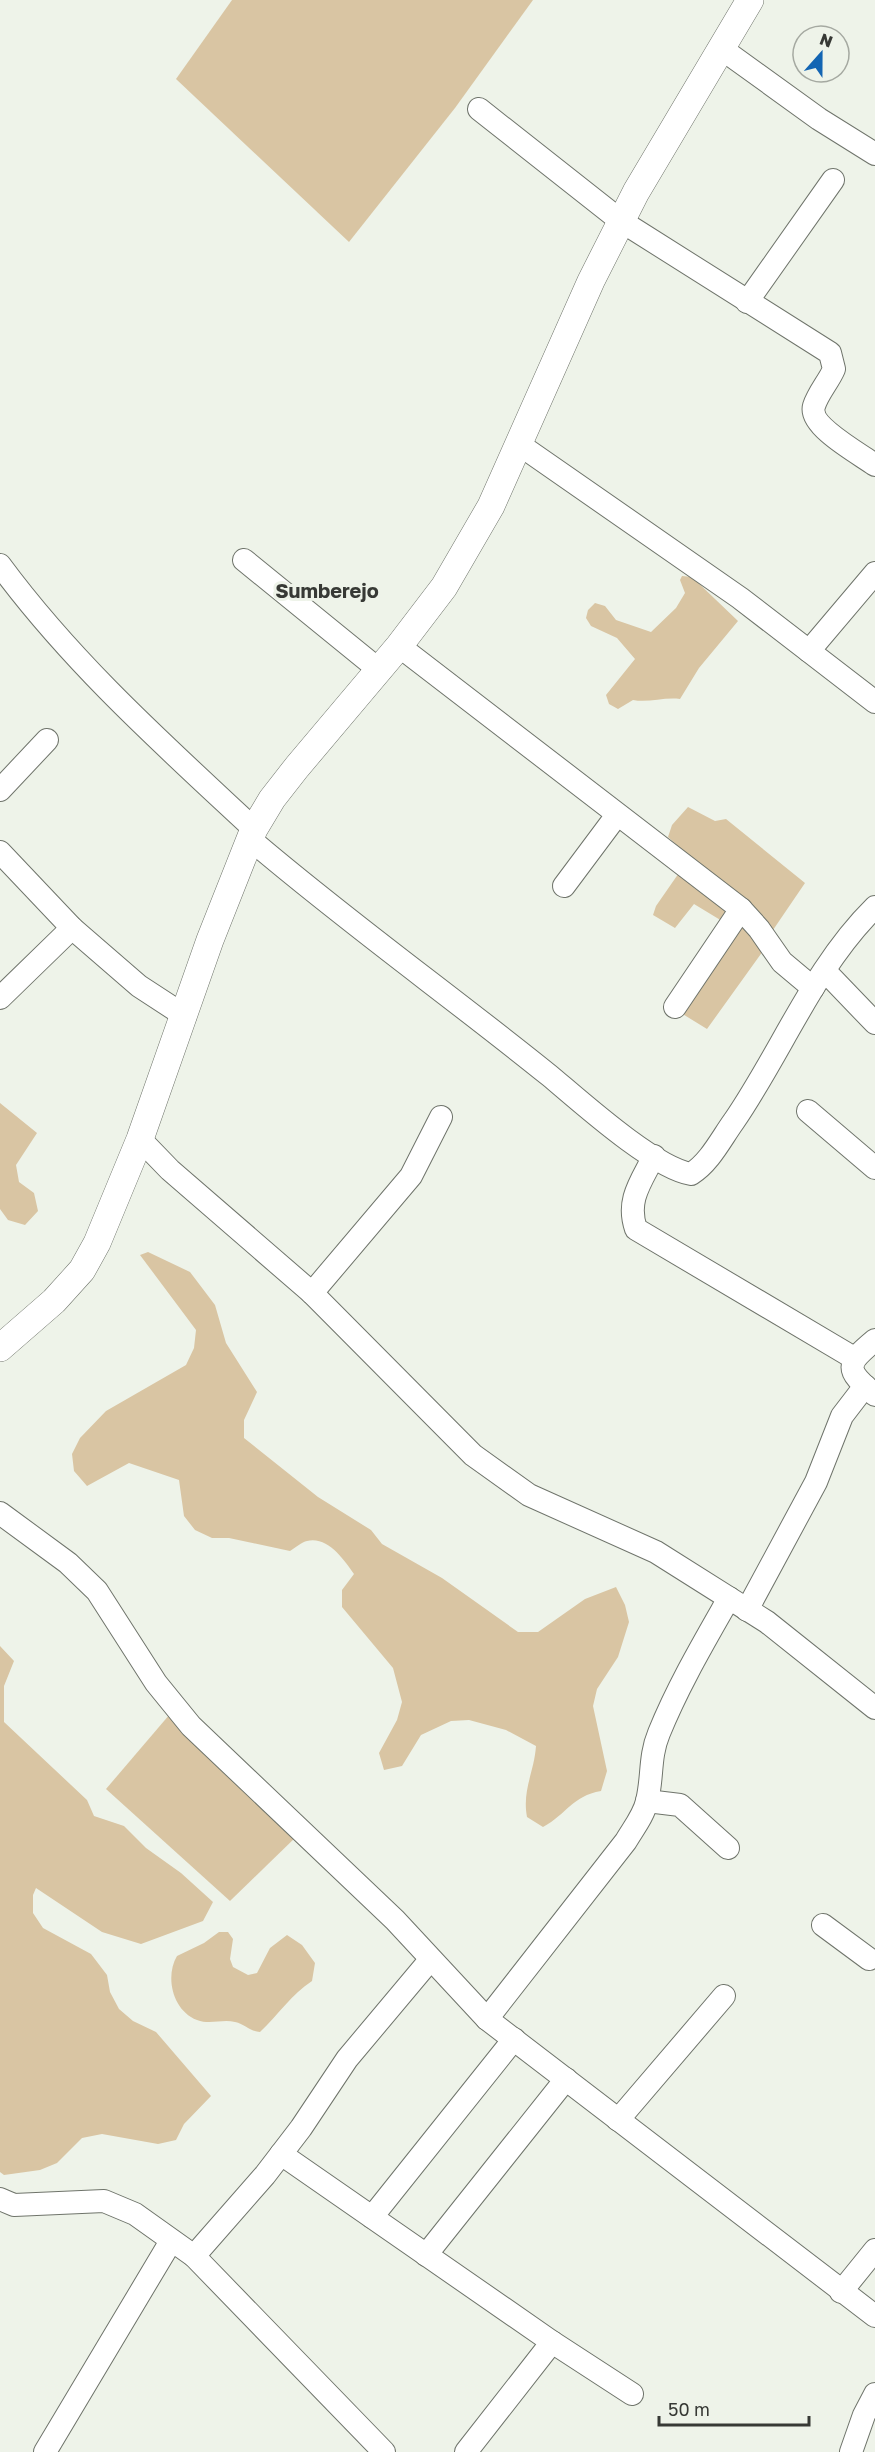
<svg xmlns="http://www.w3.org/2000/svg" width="875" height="2452" viewBox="0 0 875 2452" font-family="'Golos Text',sans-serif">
	<rect width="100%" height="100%" fill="#eef3e9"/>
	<g fill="#d9c5a3">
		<path d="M232,0H533L455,108L349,242L176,79Z"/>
		<path d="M682,576L692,577L738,621L699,668L680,699C664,697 648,703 633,700L618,709L609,704L606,695L635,659L617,638L591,626L586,618L588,610L595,603L605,606L616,620L651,632L676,608L685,593L680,580Z"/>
		<path d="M688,807L715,821L726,819L805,883L773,930L763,951L707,1029L668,1005L722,921L694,904L675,928L653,915L656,906L690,857L668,837L672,825Z"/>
		<path d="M0,1103L37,1133L16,1165L19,1182L34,1193L38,1211L25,1225L8,1220L0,1209Z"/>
		<path d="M148,1252L190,1272L215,1305L226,1343L257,1392L244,1420V1438L318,1497L371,1530L382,1544L442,1578L518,1632H538L585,1599L616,1587L625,1605L629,1622L618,1657L597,1689L593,1706L607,1771L601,1791C572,1796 567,1814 543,1827L527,1817C522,1790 534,1773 536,1746L506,1730L469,1720L451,1721L421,1735L402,1766L384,1770L379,1753L397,1720L402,1702L393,1668L342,1607V1590L354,1574C344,1560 328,1536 307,1541C302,1542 295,1548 290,1551L229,1538H212L195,1530L184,1516L179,1480L129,1463L87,1486L74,1471L72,1454L80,1438L106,1411L186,1365L194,1348L196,1330L140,1255Z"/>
		<path d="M0,1646L14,1661L4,1686V1722L87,1800L94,1816L124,1826L146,1848L181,1873L213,1902L203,1921L141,1944L102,1932L36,1888L33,1895V1913L43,1928L91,1954L107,1975L110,1992L119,2009L133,2021L156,2032L211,2096L184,2124L176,2140L158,2144L102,2134L82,2138L57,2163L40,2170L4,2175L0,2172Z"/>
		<path d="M170,1714L298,1835L230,1901L106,1789Z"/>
		<path d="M219,1932H228L233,1939L230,1959L233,1967L248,1975L257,1973L270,1948L287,1935L302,1945L315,1963L312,1981C292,1994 278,2015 260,2032C249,2031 245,2024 235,2022C222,2019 210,2025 197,2020C172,2010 165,1976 177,1956L204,1943Z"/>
	</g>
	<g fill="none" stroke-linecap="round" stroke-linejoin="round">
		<defs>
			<g id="minor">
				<path d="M722,49L819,119L875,154"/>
				<path d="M479,109L621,221L830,353L834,369C829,381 818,393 814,406C808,426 860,454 875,465"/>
				<path d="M747,302L833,180"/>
				<path d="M520,445L740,598L875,702"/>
				<path d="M244,560L378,669"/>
				<path d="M0,565C73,664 165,746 254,829"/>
				<path d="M399,646L741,909L759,929L782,962L813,988"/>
				<path d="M809,651L875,573"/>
				<path d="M0,790L47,740"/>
				<path d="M250,839C347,922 451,996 550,1076C581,1102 654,1168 691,1174C710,1162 721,1139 734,1121C782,1051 814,967 875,907"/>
				<path d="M0,852L72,928L139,986L185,1016"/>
				<path d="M564,886L617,815"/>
				<path d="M825,971L875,1023"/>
				<path d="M0,998L72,928"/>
				<path d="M675,1007L741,909"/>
				<path d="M808,1111L875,1168"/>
				<path d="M140,1139L170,1170L312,1293L473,1455L529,1495L656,1552L767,1622L875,1708"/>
				<path d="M654,1156C641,1182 626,1200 636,1229L854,1358"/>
				<path d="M312,1293L411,1176L441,1117"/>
				<path d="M875,1340C845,1365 845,1369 875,1395"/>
				<path d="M0,1513L68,1563L97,1591L156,1683L191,1726L395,1920L487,2019L875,2316"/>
				<path d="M747,1610L816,1482L842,1416L865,1386"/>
				<path d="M647,1801L680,1805L728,1848"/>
				<path d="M823,1925L869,1959"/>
				<path d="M487,2019L626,1841C633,1829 644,1815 647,1801C653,1777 649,1757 659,1733C678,1686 704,1642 729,1598"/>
				<path d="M618,2120L724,1996"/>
				<path d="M281,2154L552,2342L632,2394"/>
				<path d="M0,2199L14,2205L104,2201L135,2214L194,2256L265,2175L301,2128L347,2059L430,1960"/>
				<path d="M372,2217L514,2039"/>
				<path d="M426,2255L566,2079"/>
				<path d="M194,2256L384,2452"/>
				<path d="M841,2292L875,2250"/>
				<path d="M45,2452L171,2241"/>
				<path d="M466,2452L552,2342"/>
				<path d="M851,2452L864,2415L875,2394"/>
			</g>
			<path id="tertiary" d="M0,1348L54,1301L82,1270L97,1243L140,1139L210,940L254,829L272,799L297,767L399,646L444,587L491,506L591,281L636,192L750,0"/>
		</defs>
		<use href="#minor" stroke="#6f746b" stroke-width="24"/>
		<use href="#tertiary" stroke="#6f746b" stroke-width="28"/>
		<use href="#minor" stroke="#fff" stroke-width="22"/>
		<use href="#tertiary" stroke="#fff" stroke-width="27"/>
	</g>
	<g text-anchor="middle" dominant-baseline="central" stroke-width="6" stroke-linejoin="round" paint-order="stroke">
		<g font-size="20" font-weight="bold" fill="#373935" stroke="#eef3e9">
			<text x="327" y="590">Sumberejo</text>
		</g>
	</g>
	<g transform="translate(821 54) rotate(21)"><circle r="28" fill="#eef3e9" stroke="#a5a9a1" stroke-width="1.5"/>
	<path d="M0-4.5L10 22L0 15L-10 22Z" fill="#1365b3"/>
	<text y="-9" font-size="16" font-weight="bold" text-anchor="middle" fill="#373935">N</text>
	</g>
	<path d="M659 2416v9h150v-9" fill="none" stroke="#373935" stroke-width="3"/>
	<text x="668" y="2416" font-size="18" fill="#373935" stroke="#eef3e9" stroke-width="4.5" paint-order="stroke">50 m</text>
</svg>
